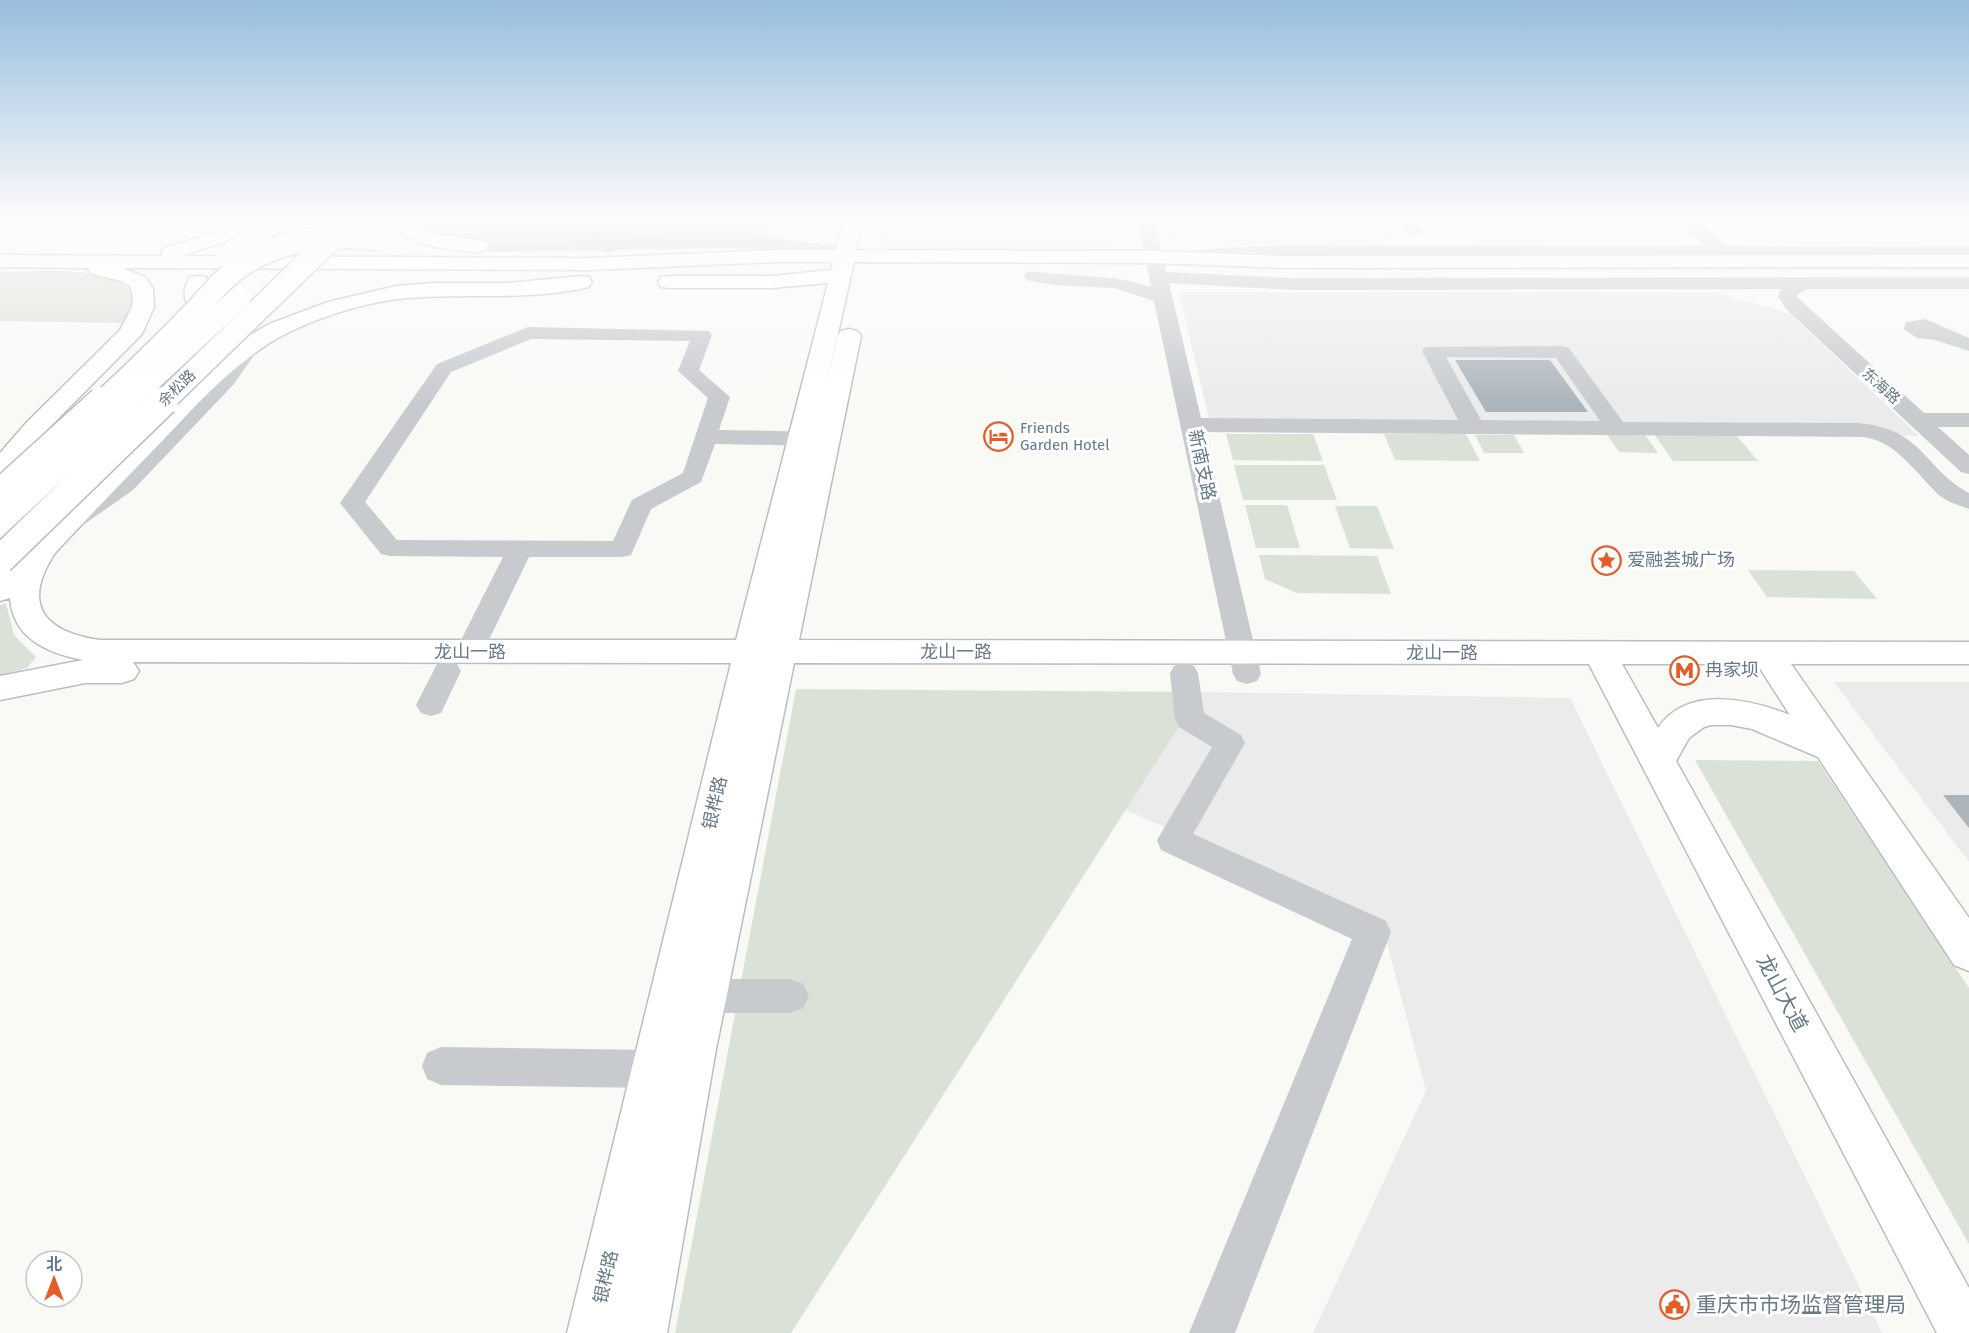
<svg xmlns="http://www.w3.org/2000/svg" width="1969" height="1333" viewBox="0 0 1969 1333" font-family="'Fira Sans','Noto Sans SC',sans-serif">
	<rect width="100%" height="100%" fill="#f9f9f6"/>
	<g fill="#eaebea">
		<path d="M772,217H845L841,234L826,239H764Z"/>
		<path d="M885,217H1128L1131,233L1126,239L1111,244L1079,249H894L880,242Z"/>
		<path d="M1154,217H1386L1395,233L1388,239L1371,243H1197L1163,236L1157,231Z"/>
		<path d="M1423,217H1676L1694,235L1689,239L1668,242H1483L1441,233L1429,225Z"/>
		<path d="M1179,292H1714L1790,314L1919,436L1212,431Z"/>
		<path d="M1834,682H1969V862Z"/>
		<path d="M1201,692L1570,698L1882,1333H1313L1426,1091L1382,924L1124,809Z"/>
	</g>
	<g fill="#dae1d7">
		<path d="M404,217H772L764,239L497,244C462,241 432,239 404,217Z"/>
		<path d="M0,272C26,272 137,261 133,305C133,311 129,317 127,323L0,321Z"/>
		<path d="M1226,434H1313L1323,461L1233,460Z"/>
		<path d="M1384,434H1466L1480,461L1395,460Z"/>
		<path d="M1654,434L1736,435L1758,461H1673Z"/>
		<path d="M1475,435H1514L1524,453H1484Z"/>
		<path d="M1607,435H1645L1658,453L1619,452Z"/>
		<path d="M1234,465H1324L1337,500H1243Z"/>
		<path d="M1245,505H1287L1300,548H1256Z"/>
		<path d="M1335,506H1377L1394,549L1350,548Z"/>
		<path d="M1259,555L1377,556L1391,594L1297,593L1265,579Z"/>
		<path d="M1748,570L1854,571L1877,599L1767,597Z"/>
		<path d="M6,603L14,635L36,657L27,668L0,675V605Z"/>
		<path d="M796,689L1201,692L791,1333H675Z"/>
		<path d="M1695,760L1818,761L1969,988V1244Z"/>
	</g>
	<g fill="#adb5bc">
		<path d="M1455,360H1550L1588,412H1486Z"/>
		<path d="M1943,795H1969V828Z"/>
	</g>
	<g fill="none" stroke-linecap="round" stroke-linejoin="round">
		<defs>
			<g id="major">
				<path d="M243,217H269L266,221L227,241L181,256L591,258L777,250H836L844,217H864L856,250L1153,251L1282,256L1969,255V267L1282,268L1153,263L854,262L825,391L837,336L841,331L849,329L857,331L861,336L799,640L1969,642V664H1791L1969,918V971L1954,965L1818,757L1752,729L1731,725H1711L1704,727L1689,738L1676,761L1969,1288V1333H1937L1589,664L794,663L716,1049L667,1333H567L731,663L133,662L139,671L134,679L122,683H85L0,700V676L83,660C48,653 13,639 10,598L0,601V573L196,377L245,338L269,324L328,302L396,286L434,283H507L581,276L589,277L592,282L589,287C526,302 461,292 398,299C356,304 296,324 262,348C225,373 195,406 165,438C128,476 91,514 55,553C21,605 44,632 100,640H736L828,283L772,288H669L661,287L658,282L661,277L669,276H772L831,270L833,262H777L591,270L122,268L145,277L153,288L154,307L142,334L45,432L10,476L0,478V453L27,422L120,330L132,307L133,297L130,286L121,281L92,274L88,270L90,268L0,267V255L163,256L161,252L164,248L213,233ZM1622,664H1757L1790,715C1750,699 1687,685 1658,728Z"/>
				<path d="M386,217H407L419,228L437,235L479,240L486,242L489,246L486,250L479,252C445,250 407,247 386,217Z"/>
				<path d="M198,276L206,277L209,282V305L232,315L235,320L232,325C206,331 171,305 190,277Z"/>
			</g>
		</defs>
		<use href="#major" stroke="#babec2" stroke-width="3"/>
		<g fill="#c7cbce" fill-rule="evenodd">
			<path d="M590,217H607L597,237L599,240C689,238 783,231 871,253L874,257L871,261C860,264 811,252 795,251C735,246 675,249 616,250L608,253L597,250L492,252L486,251L483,247L486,243L492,242L579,240Z"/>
			<path d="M1137,217H1153L1166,272L1294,278L1969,277V289H1807L1796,296L1924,413H1969V427H1938L1969,455V474L1961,472L1786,309L1778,296L1781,289L1294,290L1169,283L1201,418L1458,420L1422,351L1425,347L1562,346L1569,348L1623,422L1858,423C1924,429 1922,467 1969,493V509L1950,502L1940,496C1916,474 1897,441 1863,437L1204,432L1261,674L1257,681L1247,684L1237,681L1233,674L1154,301L1114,288L1054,285L1026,280L1024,276L1026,272C1037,270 1048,274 1059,274C1091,277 1120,276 1151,287ZM1446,357L1556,358L1600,421L1481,420Z"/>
			<path d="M1398,217H1415L1423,231L1420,235H1408Z"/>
			<path d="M1677,217H1695L1725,246L1969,247V257L1278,255L1176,261L1170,260L1167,256L1170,252L1176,251L1278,245L1705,246Z"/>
			<path d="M1925,319L1969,338V351L1935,340L1917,338L1904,329L1906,322Z"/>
			<path d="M528,327L709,331L712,335L699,370L730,397L719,430L826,432L834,434L837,439L834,444L826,446L715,444L701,482L651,509L631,555L622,557H529L483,652L479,659L469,662L459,659L455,652L503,557L390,556L381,554L340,503L437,364ZM531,339L690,341L678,371L708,398L683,473L632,500L613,541L397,540L365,502L451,372Z"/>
			<path d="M253,337L260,339L263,343L233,385L133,490L86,523L77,526L68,523L65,518L68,513L117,480L219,377L246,339Z"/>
			<path d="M447,661L457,664L461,671L441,713L431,716L421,713L416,705L437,664Z"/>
			<path d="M1184,663L1194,666L1198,673L1204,713L1241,735L1245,743L1193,834L1386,921L1391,932L1235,1333H1189L1352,939L1161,850L1157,840L1212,747L1179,727L1175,719L1170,673L1174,666Z"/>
			<path d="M705,979H790L803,984L809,996L803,1008L790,1013H705L692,1008L686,996L692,984Z"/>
			<path d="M441,1047L654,1050L668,1056L673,1069L668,1082L654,1088L441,1085L427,1079L422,1066L427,1053Z"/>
		</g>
		<use href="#major" fill="#fff" fill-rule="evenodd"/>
		<defs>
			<g id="major-bridge-far1">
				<path d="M227,256L281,217"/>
				<path d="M101,403C134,373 165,342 196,310C209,296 222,279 238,268C277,239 331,234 378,239"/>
			</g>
			<path id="major-bridge" d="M0,493L102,401"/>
			<g id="highway-bridge-far1">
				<path d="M126,403L239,298"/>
				<path d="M162,403L354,217"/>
			</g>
			<g id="highway-bridge">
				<path d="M0,519L127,401"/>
				<path d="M0,560L164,401"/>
			</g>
		</defs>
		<use href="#major-bridge-far1" stroke="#babec2" stroke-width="25" stroke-linecap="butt"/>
		<use href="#major-bridge" stroke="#babec2" stroke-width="31" stroke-linecap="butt"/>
		<use href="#highway-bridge-far1" stroke="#b9bdc0" stroke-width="25" stroke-linecap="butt"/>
		<use href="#highway-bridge" stroke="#b9bdc0" stroke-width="31" stroke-linecap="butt"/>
		<use href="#major-bridge-far1" stroke="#fff" stroke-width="22"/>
		<use href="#major-bridge" stroke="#fff" stroke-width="28"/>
		<use href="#highway-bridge-far1" stroke="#fff" stroke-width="22"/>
		<use href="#highway-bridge" stroke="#fff" stroke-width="28"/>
	</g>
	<linearGradient id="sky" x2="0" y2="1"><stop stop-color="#98bdde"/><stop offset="0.54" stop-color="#fcfcfb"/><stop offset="1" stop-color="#fcfcfb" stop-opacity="0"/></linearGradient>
	<rect width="1969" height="404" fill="url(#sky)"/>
	<defs>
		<symbol id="hotel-ring" viewBox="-11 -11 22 22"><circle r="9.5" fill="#fff" stroke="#e65c29" stroke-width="1.5"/><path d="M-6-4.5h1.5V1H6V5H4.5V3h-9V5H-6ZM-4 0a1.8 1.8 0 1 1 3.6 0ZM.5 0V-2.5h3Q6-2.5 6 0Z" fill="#e65c29"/></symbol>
		<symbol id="sight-ring" viewBox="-11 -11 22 22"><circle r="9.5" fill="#fff" stroke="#e65c29" stroke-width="1.5"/><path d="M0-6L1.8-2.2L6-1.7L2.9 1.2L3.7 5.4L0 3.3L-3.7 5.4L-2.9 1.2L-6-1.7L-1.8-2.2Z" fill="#e65c29"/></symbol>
		<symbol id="metro-ring" viewBox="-11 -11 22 22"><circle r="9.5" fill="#fff" stroke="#e65c29" stroke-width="1.5"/><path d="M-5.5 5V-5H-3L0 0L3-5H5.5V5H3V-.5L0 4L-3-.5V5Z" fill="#e65c29"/></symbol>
		<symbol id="civic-ring" viewBox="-11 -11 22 22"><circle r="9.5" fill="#fff" stroke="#e65c29" stroke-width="1.5"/><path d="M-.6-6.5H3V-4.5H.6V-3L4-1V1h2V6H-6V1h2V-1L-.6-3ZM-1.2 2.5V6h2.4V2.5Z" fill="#e65c29"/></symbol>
	</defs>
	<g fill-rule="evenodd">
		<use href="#hotel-ring" x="982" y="420" width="33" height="33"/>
		<use href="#sight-ring" x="1590" y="544" width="33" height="33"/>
		<use href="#metro-ring" x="1668" y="654" width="33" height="33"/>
		<use href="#civic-ring" x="1658" y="1288" width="33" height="33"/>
	</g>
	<g text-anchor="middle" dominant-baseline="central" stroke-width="6" stroke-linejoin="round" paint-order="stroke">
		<g font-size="15" fill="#677888" stroke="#fff">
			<text transform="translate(1881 386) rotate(42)">东海路</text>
			<text transform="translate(177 388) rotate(-44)">余松路</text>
		</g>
		<g font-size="15" fill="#677888" stroke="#fff" text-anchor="start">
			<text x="1020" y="428">Friends<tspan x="1020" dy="17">Garden Hotel</tspan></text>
		</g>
		<g font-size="18" fill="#677888" stroke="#fff">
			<text transform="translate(1202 465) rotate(78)">新南支路</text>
			<text x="470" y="652">龙山一路</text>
			<text x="956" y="652">龙山一路</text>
			<text x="1442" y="653">龙山一路</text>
			<text transform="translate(715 803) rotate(-77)">银桦路</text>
			<text transform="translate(606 1277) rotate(-77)">银桦路</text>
		</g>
		<g font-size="18" fill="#677888" stroke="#fff" text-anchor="start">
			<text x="1627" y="560">爱融荟城广场</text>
			<text x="1705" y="670">冉家坝</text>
		</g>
		<g font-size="21" fill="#677888" stroke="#fff">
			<text transform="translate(1782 993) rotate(62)">龙山大道</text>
		</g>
		<g font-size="21" fill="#677888" stroke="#fff" text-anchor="start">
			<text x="1696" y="1305">重庆市市场监督管理局</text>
		</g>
	</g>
	<g transform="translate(54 1279)"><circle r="28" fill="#ffffff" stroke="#c2c9cf" stroke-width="1.5"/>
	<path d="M0-4.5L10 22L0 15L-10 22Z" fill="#e65c29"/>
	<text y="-9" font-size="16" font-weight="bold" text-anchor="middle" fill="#677888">北</text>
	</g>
</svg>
